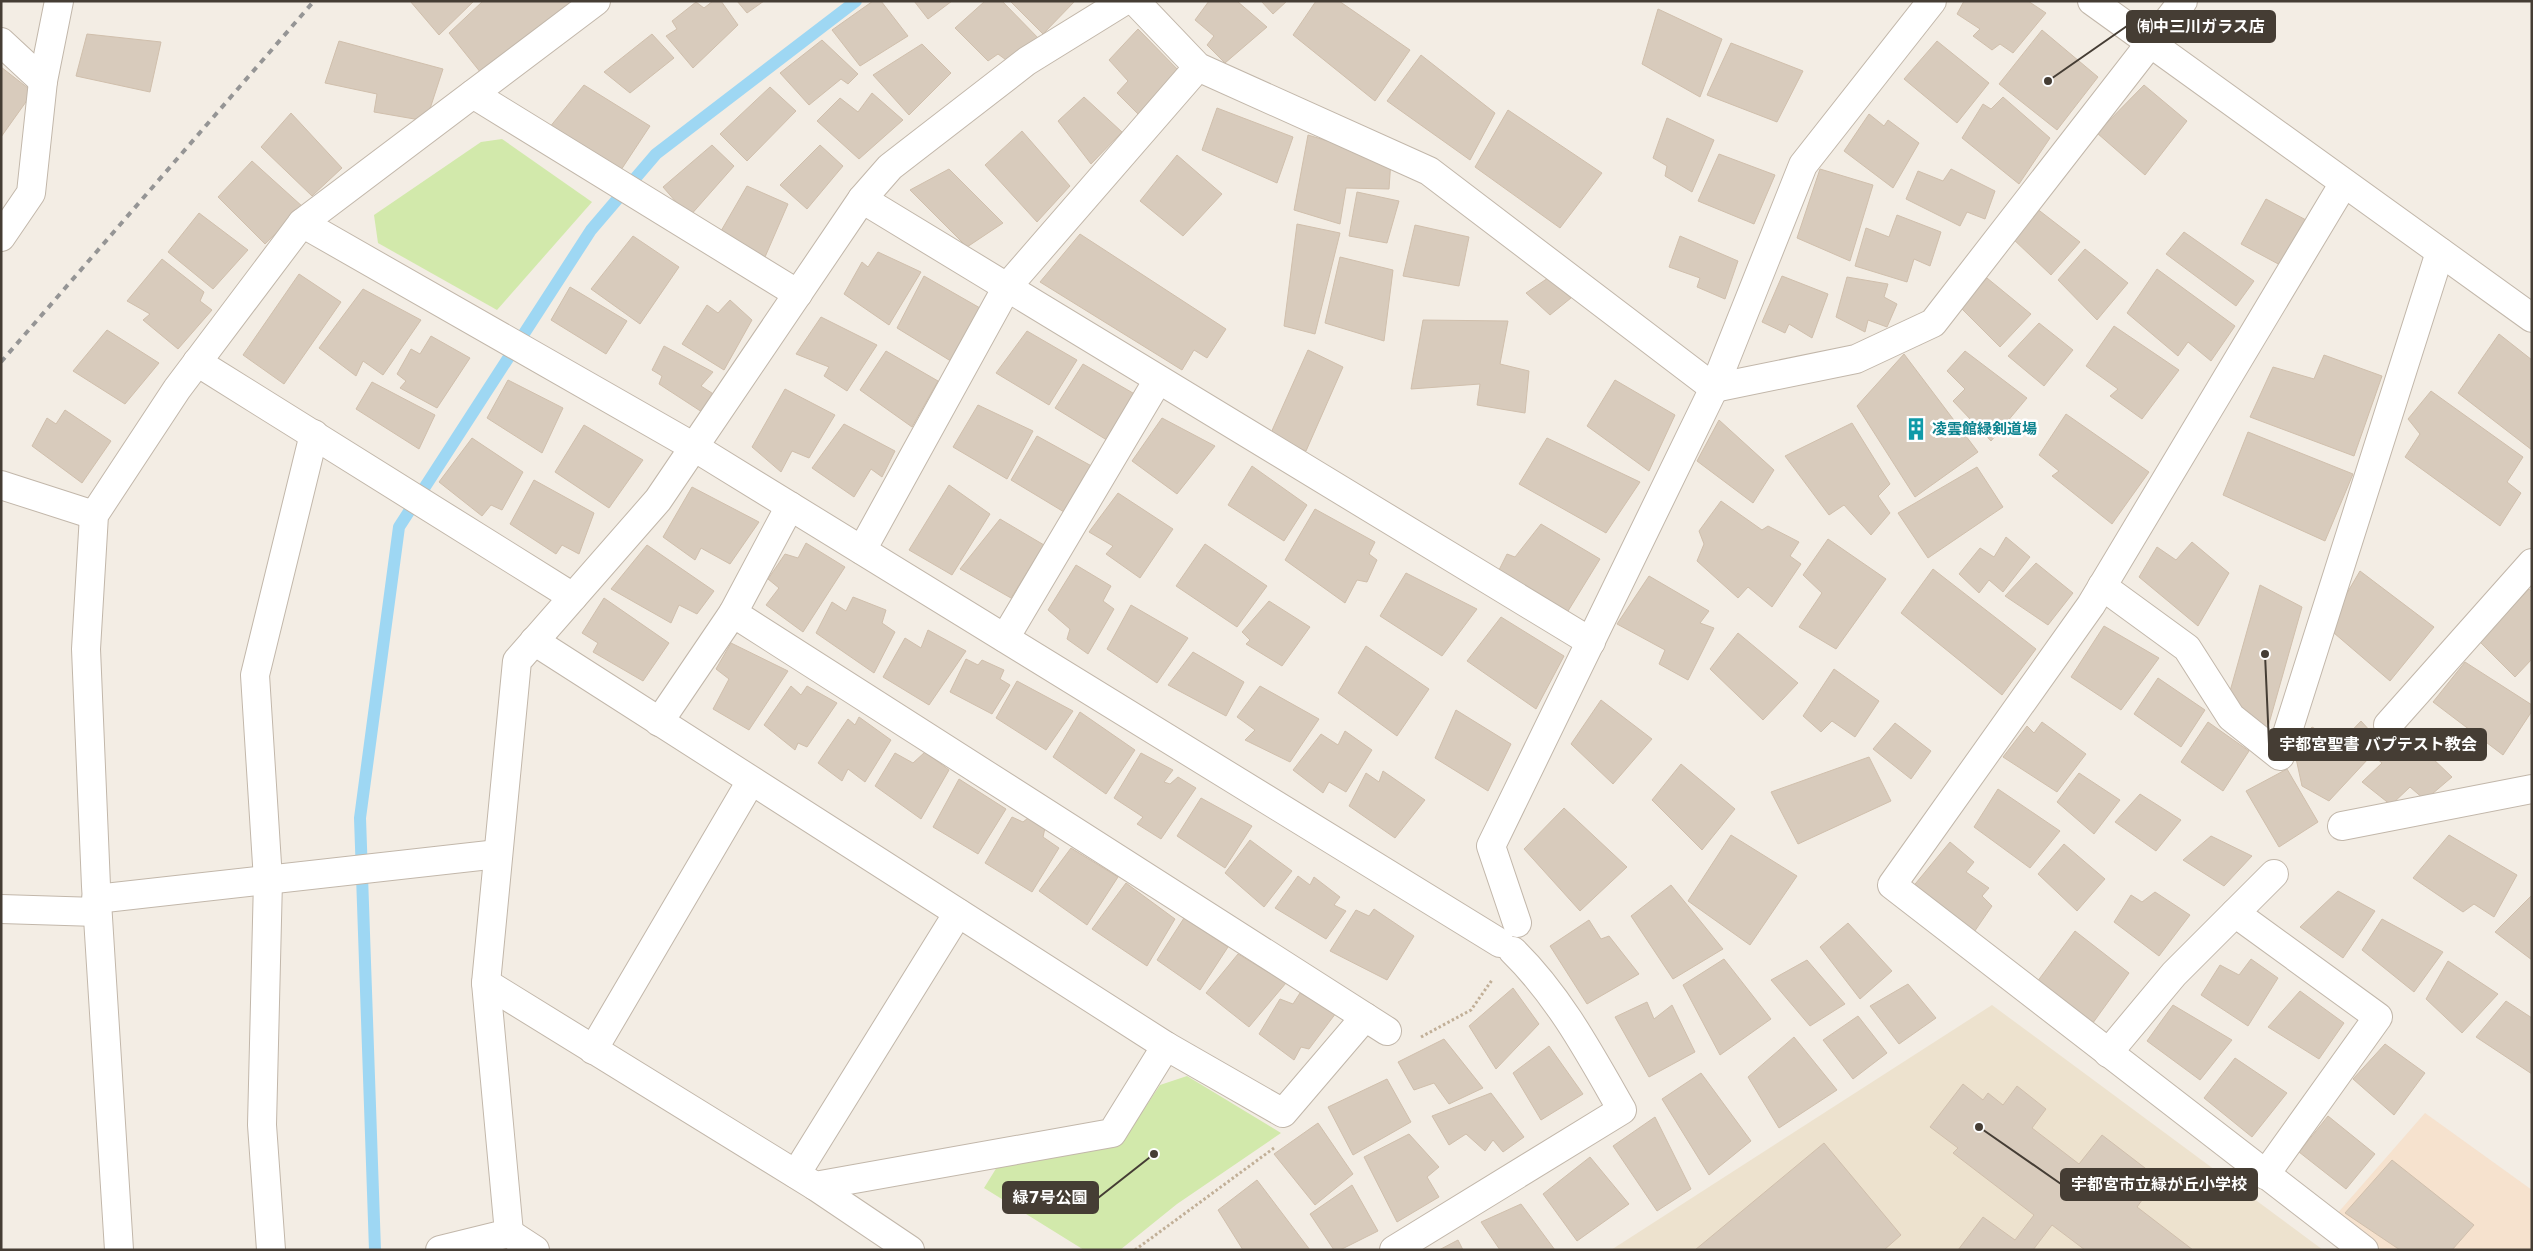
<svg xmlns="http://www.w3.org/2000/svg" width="2533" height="1251" viewBox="0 0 2533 1251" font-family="'DejaVu Sans','Noto Sans JP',sans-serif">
	<rect width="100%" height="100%" fill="#f3ede4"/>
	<path fill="#f6e2ce" d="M2425,1113L2532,1190V1250H2382L2336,1215Z"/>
	<path fill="#ede2ce" d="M1992,1005L2323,1250H1611Z"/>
	<g fill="#d2e9ab">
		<path d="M502,139L592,202L497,310L378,243L374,215L481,142Z"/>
		<path d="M1187,1076L1281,1133L1177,1204L1120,1250H1084L984,1188L997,1167L1122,1142L1160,1085Z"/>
	</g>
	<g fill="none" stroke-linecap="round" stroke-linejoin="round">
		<path stroke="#9ed7f3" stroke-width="12" d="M375,1250L360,818L399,527L591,230L656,154L856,1"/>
	</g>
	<g fill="#d8cbbc" stroke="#d0bfac">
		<path d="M410,1H474L439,35Z"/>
		<path d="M483,1H574L481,73L449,33Z"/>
		<path d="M713,1H721L738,25L693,68L666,36L677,29L672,21L696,2L704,8Z"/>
		<path d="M737,1H764L747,13Z"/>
		<path d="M873,1H881L908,36L860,66L832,30Z"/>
		<path d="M914,1H952L928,19Z"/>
		<path d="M985,1H1002L1042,42L1013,65L998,54L988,61L955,28Z"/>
		<path d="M1010,1H1075L1043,34Z"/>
		<path d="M1209,1H1237L1267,27L1225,63L1207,45L1214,36L1195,20Z"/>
		<path d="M1261,1H1287L1273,14Z"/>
		<path d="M1316,1H1339L1410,50L1375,101L1293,35Z"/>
		<path d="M1964,1H2028L2046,13L2013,53L2000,44L1992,50L1973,36L1980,29L1957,14Z"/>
		<path d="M1658,9L1722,39L1700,97L1642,64Z"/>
		<path d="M1138,29L1183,75L1141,117L1117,93L1128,81L1109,60Z"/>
		<path d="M2042,30L2098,77L2057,130L1999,84Z"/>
		<path d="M87,34L161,42L150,92L76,76Z"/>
		<path d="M652,34L674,58L630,93L604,72Z"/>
		<path d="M822,40L858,74L848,84L841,79L809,105L780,73Z"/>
		<path d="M339,41L443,69L426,121L374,112L377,94L325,83Z"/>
		<path d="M1937,41L1989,83L1957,123L1904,79Z"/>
		<path d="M1731,43L1803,71L1777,122L1707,95Z"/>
		<path d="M922,44L951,73L909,115L873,75Z"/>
		<path d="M1421,55L1495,113L1470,160L1387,101Z"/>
		<path d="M1,67L33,92L1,137Z"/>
		<path d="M584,85L650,126L619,173L549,128Z"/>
		<path d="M2144,85L2187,121L2145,175L2097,133Z"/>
		<path d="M770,87L796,111L747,161L720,134Z"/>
		<path d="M872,93L903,120L859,159L817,121L840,98L858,112Z"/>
		<path d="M1084,97L1122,132L1091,164L1058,121Z"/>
		<path d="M2003,97L2050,138L2019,184L1962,138L1983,104L1991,109Z"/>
		<path d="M1217,108L1293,137L1277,183L1202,150Z"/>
		<path d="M1508,110L1602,173L1560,228L1475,167Z"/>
		<path d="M291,113L342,168L312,196L261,147Z"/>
		<path d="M1869,114L1884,126L1888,120L1919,143L1893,188L1844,151Z"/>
		<path d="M1667,118L1714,140L1692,192L1665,176L1667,166L1653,158Z"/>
		<path d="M1022,131L1070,186L1037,222L985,165Z"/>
		<path d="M1308,135L1391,160L1389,189L1346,188L1340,224L1294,210Z"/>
		<path d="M712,145L734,166L689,217L663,187Z"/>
		<path d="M820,145L843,166L807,209L780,185Z"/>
		<path d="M1719,154L1775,175L1754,224L1698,201Z"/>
		<path d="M1177,155L1222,194L1183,236L1140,201Z"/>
		<path d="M252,161L303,207L265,244L218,197Z"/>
		<path d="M949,169L1003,223L967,247L910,190Z"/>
		<path d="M1820,169L1873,185L1850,261L1797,238Z"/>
		<path d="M1951,169L1995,191L1985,219L1967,212L1960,226L1906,199L1918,171L1943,181Z"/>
		<path d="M747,186L788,204L765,257L721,231Z"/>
		<path d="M1357,192L1399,201L1387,243L1349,236Z"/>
		<path d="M2266,199L2308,221L2282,266L2241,244Z"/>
		<path d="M2036,208L2080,242L2051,275L2012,238Z"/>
		<path d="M199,213L248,250L213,289L168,252Z"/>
		<path d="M1897,215L1941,232L1930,266L1914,259L1907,282L1855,266L1866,228L1889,237Z"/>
		<path d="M1297,224L1340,233L1315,334L1284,326Z"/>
		<path d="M1415,225L1469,237L1459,286L1403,276Z"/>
		<path d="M2184,232L2254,281L2236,306L2166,254Z"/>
		<path d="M1080,234L1226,329L1207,358L1194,350L1182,370L1040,282Z"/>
		<path d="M633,236L679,267L640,324L591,289Z"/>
		<path d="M1680,236L1738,261L1725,299L1697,287L1700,278L1669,267Z"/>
		<path d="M2085,249L2128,283L2097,320L2058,280Z"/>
		<path d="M878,252L921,272L889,325L844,294L862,262L868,267Z"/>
		<path d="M1340,257L1393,270L1384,341L1325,323Z"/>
		<path d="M162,259L204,292L200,301L212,310L178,349L143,320L150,314L127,301Z"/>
		<path d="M2157,269L2235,326L2211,361L2188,342L2178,356L2127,313Z"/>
		<path d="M299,274L341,302L284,384L243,355Z"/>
		<path d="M924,276L980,308L954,363L897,328Z"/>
		<path d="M1782,276L1828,294L1812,338L1789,324L1785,333L1762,322Z"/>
		<path d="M1847,277L1888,284L1884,297L1897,304L1887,327L1868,320L1865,332L1836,317Z"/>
		<path d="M1548,278L1571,298L1550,315L1526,293Z"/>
		<path d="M1987,278L2031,314L2000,347L1960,307Z"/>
		<path d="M570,287L627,321L606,354L551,320Z"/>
		<path d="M363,289L421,320L383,375L363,361L356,376L319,348Z"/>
		<path d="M730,300L752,320L724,370L682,344L707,305L718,313Z"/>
		<path d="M821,317L877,345L847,391L824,376L829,367L796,354Z"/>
		<path d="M1423,320L1508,321L1500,364L1529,371L1525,413L1477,405L1480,384L1411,389Z"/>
		<path d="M2039,323L2073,350L2044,386L2008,356Z"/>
		<path d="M2114,326L2179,370L2142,419L2110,396L2118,389L2086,366Z"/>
		<path d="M107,330L159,363L125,404L73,371Z"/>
		<path d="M1027,331L1077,360L1049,405L996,373Z"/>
		<path d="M2499,334L2532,360V450L2458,393Z"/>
		<path d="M431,336L470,358L437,408L400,388L406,381L397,374L411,349L420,354Z"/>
		<path d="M664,346L713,372L701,386L718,397L705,414L659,384L662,376L652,370Z"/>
		<path d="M1308,350L1343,367L1306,451L1270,435Z"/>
		<path d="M886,351L938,381L912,427L860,390Z"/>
		<path d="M1965,351L2027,398L1991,441L1953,401L1965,389L1947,371Z"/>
		<path d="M1904,354L1978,452L1915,497L1857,406Z"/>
		<path d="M2324,355L2382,376L2354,456L2250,417L2273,367L2314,379Z"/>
		<path d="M1083,364L1138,396L1110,442L1055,408Z"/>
		<path d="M508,380L563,408L542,453L487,418Z"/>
		<path d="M1615,380L1675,415L1649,471L1587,426Z"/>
		<path d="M372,382L435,415L419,449L356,409Z"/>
		<path d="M785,389L835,415L809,458L792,451L781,472L752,447Z"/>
		<path d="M2431,391L2523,457L2507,482L2521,493L2500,526L2405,457L2420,434L2408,419Z"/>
		<path d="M978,405L1033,431L1007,479L953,447Z"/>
		<path d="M65,410L111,441L82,483L32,446L47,418L56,424Z"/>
		<path d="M2066,414L2149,472L2112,524L2052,476L2059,471L2039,455Z"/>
		<path d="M1162,418L1215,446L1177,494L1132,461Z"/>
		<path d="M1719,420L1774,470L1753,503L1697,461Z"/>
		<path d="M1852,423L1890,484L1878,496L1890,513L1871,535L1844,505L1829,515L1785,456Z"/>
		<path d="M844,424L895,451L882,477L871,469L854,497L812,468Z"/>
		<path d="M584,425L643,460L609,508L555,472Z"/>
		<path d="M2248,432L2353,474L2325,541L2223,495Z"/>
		<path d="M1037,436L1097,469L1064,512L1011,480Z"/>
		<path d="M472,438L523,472L502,510L491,505L482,516L439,482Z"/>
		<path d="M1547,438L1640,482L1606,533L1519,484Z"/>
		<path d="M1252,466L1307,505L1284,541L1228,505Z"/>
		<path d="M1977,467L2003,507L1928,558L1898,513Z"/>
		<path d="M534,480L594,513L579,554L562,545L556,554L510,524Z"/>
		<path d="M949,485L990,514L952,575L909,550Z"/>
		<path d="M692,487L759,522L730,564L701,548L695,560L663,537Z"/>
		<path d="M1118,493L1173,529L1140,578L1106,554L1113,546L1089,532Z"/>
		<path d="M1721,501L1762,530L1768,526L1799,542L1790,556L1801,564L1772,607L1748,587L1738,598L1697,561L1704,544L1699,531Z"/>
		<path d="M1315,509L1375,542L1369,554L1377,560L1367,582L1357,580L1345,603L1285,560Z"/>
		<path d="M1000,519L1044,545L1011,598L960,569Z"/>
		<path d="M1541,524L1600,559L1565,616L1498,572L1507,554L1515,557Z"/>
		<path d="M2006,537L2030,557L2003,592L1989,580L1979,593L1959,574L1980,548L1994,557Z"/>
		<path d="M1828,539L1886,579L1836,649L1799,627L1822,593L1803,575Z"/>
		<path d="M2192,542L2229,573L2198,626L2139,577L2157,547L2176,560Z"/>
		<path d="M806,543L845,567L803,632L766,605L779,588L768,579L785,554L798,558Z"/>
		<path d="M1205,544L1267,586L1237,627L1176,586Z"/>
		<path d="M647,545L714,591L697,614L679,605L671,623L611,589Z"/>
		<path d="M2036,563L2073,593L2048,625L2005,596Z"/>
		<path d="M1076,565L1111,586L1103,601L1114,609L1088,654L1067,639L1070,629L1048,610Z"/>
		<path d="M1933,569L2036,649L2002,695L1901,613Z"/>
		<path d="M2360,571L2434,627L2390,681L2327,627Z"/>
		<path d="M1406,573L1477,609L1442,656L1380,616Z"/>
		<path d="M1649,576L1709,611L1700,623L1714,628L1688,680L1659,664L1665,650L1617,624Z"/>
		<path d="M2260,585L2302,607L2266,734L2227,702Z"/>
		<path d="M2529,589L2532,592V659L2515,677L2479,641Z"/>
		<path d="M853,597L886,610L882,623L895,632L874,673L816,633L832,602L846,611Z"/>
		<path d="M604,598L669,643L643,681L593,652L598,643L582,633Z"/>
		<path d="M1269,601L1310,627L1282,666L1246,644L1250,640L1242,632Z"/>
		<path d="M1131,605L1188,638L1157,683L1107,649Z"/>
		<path d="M1501,617L1564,656L1536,709L1467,661Z"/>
		<path d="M2104,626L2159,658L2121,710L2071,677Z"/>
		<path d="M928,630L966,651L929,705L883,677L905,638L921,648Z"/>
		<path d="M1738,633L1798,683L1763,720L1710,669Z"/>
		<path d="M731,643L788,671L749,730L713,709L729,679L716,669Z"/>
		<path d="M1366,646L1429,689L1397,736L1338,693Z"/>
		<path d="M1193,652L1244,682L1226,716L1168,685Z"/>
		<path d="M966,659L978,665L982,660L1004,670L1000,679L1010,685L992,714L950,692Z"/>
		<path d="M2465,662L2532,705V711L2503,755L2433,702Z"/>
		<path d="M1834,669L1879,701L1855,737L1832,721L1821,732L1803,716Z"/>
		<path d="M2158,678L2205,710L2181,747L2134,714Z"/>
		<path d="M1017,681L1073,711L1046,750L996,718Z"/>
		<path d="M791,686L801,695L807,686L837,703L807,747L798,743L795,750L764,725Z"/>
		<path d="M1260,686L1319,719L1290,762L1245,740L1255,730L1237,717Z"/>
		<path d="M1601,700L1652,739L1613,784L1571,744Z"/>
		<path d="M1456,710L1511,744L1488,791L1435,758Z"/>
		<path d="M1080,712L1135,750L1106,794L1053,757Z"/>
		<path d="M859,717L891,740L865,782L848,769L842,781L818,763L848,719L855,725Z"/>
		<path d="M2361,721L2382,744L2329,801L2302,786L2294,749L2312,727L2340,743Z"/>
		<path d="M2042,722L2086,754L2057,792L2003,757L2027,726L2034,733Z"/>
		<path d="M2208,722L2249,751L2223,791L2181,762Z"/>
		<path d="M1895,723L1931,751L1911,779L1873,749Z"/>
		<path d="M1345,731L1372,750L1346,792L1329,782L1323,793L1293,770L1321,734L1338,745Z"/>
		<path d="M2404,731L2452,777L2425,800L2410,787L2391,805L2362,782L2382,763L2375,757Z"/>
		<path d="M925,752L949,770L921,819L875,786L895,753L913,763Z"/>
		<path d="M1141,753L1173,770L1164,782L1170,784L1178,777L1196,788L1161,839L1137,824L1143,817L1114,798Z"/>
		<path d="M1869,757L1891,801L1798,844L1771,792Z"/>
		<path d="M1681,764L1735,809L1702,850L1652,800Z"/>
		<path d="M2287,769L2318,822L2279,847L2246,791Z"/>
		<path d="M1383,771L1425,800L1395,838L1349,806L1366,773L1379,782Z"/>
		<path d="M2079,773L2120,800L2094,834L2057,802Z"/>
		<path d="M959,779L1006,809L978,854L933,827Z"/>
		<path d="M1998,789L2060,831L2030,868L1974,827Z"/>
		<path d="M2140,794L2181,820L2156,851L2115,822Z"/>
		<path d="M1201,798L1252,826L1225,868L1177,836Z"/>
		<path d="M1564,808L1627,867L1580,911L1524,849Z"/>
		<path d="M1012,817L1023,822L1028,818L1045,828L1043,837L1059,848L1032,892L985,863Z"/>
		<path d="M1731,835L1797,876L1750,945L1688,901Z"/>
		<path d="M2449,835L2517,875L2494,917L2474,904L2463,912L2413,878Z"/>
		<path d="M2211,836L2252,856L2224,886L2183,860Z"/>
		<path d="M1250,840L1292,871L1264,907L1225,873Z"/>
		<path d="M1950,842L1974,862L1966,872L1989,888L1982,896L1992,906L1970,938L1911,889Z"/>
		<path d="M2064,844L2105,879L2077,911L2038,874Z"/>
		<path d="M1071,848L1118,877L1087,925L1039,891Z"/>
		<path d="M1298,876L1310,885L1314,877L1340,897L1334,905L1346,911L1326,939L1275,908Z"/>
		<path d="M1126,883L1175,919L1147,966L1092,929Z"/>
		<path d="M1671,885L1723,949L1673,979L1631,916Z"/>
		<path d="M2338,891L2375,911L2343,958L2300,927Z"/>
		<path d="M2155,892L2190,915L2159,956L2114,922L2131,895L2142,902Z"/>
		<path d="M2532,895V960L2495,932Z"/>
		<path d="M1374,909L1414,936L1387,980L1330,951L1356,910L1369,916Z"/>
		<path d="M1184,918L1228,947L1200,990L1157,960Z"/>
		<path d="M2382,919L2443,952L2414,992L2362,950Z"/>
		<path d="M1589,920L1601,939L1609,936L1639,974L1587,1004L1550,946Z"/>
		<path d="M1848,923L1892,971L1860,999L1820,947Z"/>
		<path d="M2075,931L2129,973L2090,1027L2037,982Z"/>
		<path d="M1238,954L1286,983L1249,1027L1206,993Z"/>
		<path d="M1724,959L1771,1019L1720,1055L1683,985Z"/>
		<path d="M2251,959L2278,978L2248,1026L2201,995L2220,965L2239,975Z"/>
		<path d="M1807,960L1845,1004L1810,1026L1771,980Z"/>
		<path d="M2448,961L2498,994L2462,1033L2426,999Z"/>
		<path d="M1908,984L1936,1018L1899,1044L1870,1006Z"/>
		<path d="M1513,988L1539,1024L1496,1069L1469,1026Z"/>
		<path d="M2300,991L2344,1023L2319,1059L2268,1027Z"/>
		<path d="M1300,993L1336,1013L1309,1049L1301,1047L1294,1060L1259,1034L1280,999L1293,1004Z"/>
		<path d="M2506,1001L2532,1018V1074L2476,1037Z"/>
		<path d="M1647,1002L1654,1019L1672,1005L1695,1052L1649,1077L1615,1017Z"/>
		<path d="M2173,1005L2232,1040L2200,1080L2147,1041Z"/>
		<path d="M1858,1016L1887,1053L1853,1079L1823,1040Z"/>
		<path d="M1794,1037L1837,1090L1779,1128L1748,1077Z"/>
		<path d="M1444,1039L1483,1088L1449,1104L1434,1083L1414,1090L1398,1062Z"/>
		<path d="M2385,1044L2425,1073L2394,1115L2353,1079Z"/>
		<path d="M1549,1046L1583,1094L1541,1120L1513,1073Z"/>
		<path d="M2235,1058L2287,1093L2252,1137L2204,1098Z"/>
		<path d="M1701,1073L1751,1141L1709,1175L1662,1099Z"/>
		<path d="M1387,1079L1411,1122L1353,1155L1328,1107Z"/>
		<path d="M1963,1084L1983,1100L1988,1093L2003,1105L2017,1086L2046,1109L2032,1128L2079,1164L2102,1135L2158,1178L2137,1207L2193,1250H2085L2052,1225L2033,1250H1958L1983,1217L2015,1240L2034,1215L1953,1153L1958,1148L1930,1127Z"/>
		<path d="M1491,1093L1524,1137L1503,1152L1493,1140L1485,1151L1466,1134L1449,1145L1432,1116Z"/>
		<path d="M2328,1116L2375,1154L2346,1189L2299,1152Z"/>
		<path d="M1655,1117L1691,1189L1657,1211L1613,1146Z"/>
		<path d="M1318,1123L1353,1174L1315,1205L1274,1154Z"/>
		<path d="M1409,1134L1439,1167L1427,1177L1439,1197L1397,1222L1364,1157Z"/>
		<path d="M1824,1143L1901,1235L1884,1250H1695Z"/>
		<path d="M1590,1157L1629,1204L1577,1241L1543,1194Z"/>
		<path d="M2392,1160L2474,1225L2452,1250H2400L2345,1213Z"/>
		<path d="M1257,1180L1310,1250H1243L1218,1210Z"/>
		<path d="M1352,1185L1378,1231L1340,1250H1334L1310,1214Z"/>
		<path d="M1521,1204L1555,1250H1500L1481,1222Z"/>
		<path d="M1458,1240L1463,1250H1439Z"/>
	</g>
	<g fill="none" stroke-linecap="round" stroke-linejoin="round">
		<defs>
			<g id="minor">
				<path d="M1135,1L1198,67L1429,171L1714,388L1856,359L1933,323L2183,1"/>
				<path d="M2092,1L2532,318"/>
				<path d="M1,42L43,81"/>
				<path d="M473,94L798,294"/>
				<path d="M2344,183L2091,605L1892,885L2364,1250"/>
				<path d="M862,199L1591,642"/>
				<path d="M302,223L694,447L1500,943"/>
				<path d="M1,237L31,193L43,81L59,1"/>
				<path d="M197,362L573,597"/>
				<path d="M1,485L94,515"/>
				<path d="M790,506L733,613L1387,1031"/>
				<path d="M862,550L1007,287L1198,67"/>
				<path d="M2102,586L2187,648L2231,717L2280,756L2440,252"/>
				<path d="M1005,638L1158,380"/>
				<path d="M534,641L1166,1046L1283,1113L1365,1017"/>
				<path d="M659,722L733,613"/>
				<path d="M2388,725L2532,563"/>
				<path d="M2342,826L2532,789"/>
				<path d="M96,899L498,854"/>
				<path d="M1,909L97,912"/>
				<path d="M2235,913L2378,1017L2265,1175"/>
				<path d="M1517,923L1491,846L1714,388L1803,165L1932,1"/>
				<path d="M486,983L815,1186L1112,1133L1166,1046"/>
				<path d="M593,1050L751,781"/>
				<path d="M2108,1053L2174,974L2274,874"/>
				<path d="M796,1174L958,913"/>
				<path d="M815,1186L910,1250"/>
				<path d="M509,1233L535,1250"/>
				<path d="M119,1250L96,886L86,649L94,515L177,389L302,223L596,1"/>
				<path d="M271,1250L262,1125L268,880L255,675L314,434"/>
				<path d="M440,1250L509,1233L486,983L517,661L658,500L862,199L890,167L1027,61L1124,1"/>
				<path d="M1394,1250L1622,1110C1590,1054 1559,996 1513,951"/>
			</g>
		</defs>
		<use href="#minor" stroke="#c2b7aa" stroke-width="30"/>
		<g stroke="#c1af97" stroke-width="3" stroke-dasharray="2.5 2.5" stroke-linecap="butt">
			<path d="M1421,1037L1471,1010L1492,980"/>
			<path d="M1135,1250L1274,1148"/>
		</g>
		<use href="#minor" stroke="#fff" stroke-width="28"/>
		<path stroke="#959595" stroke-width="4" stroke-dasharray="6 6" stroke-linecap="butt" d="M1,362L314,1"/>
	</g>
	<defs>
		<symbol id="building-bare" viewBox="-9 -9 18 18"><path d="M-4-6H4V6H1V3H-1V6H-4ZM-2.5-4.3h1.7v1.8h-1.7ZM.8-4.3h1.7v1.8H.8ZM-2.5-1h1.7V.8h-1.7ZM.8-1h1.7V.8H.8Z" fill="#0f9aa8" stroke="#fff" stroke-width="2.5" paint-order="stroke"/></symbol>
	</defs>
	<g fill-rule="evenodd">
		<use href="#building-bare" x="1900" y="413" width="32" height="32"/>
	</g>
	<g text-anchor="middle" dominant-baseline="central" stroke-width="5" stroke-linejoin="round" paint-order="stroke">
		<g font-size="15" font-weight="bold" fill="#0d838f" stroke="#fff" text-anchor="start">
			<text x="1932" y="429">凌雲館緑剣道場</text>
		</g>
	</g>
	<path fill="none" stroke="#453d34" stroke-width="2" d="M2048 81L2127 26M2265 654L2269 744M1979 1127L2061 1184M1154 1154L1098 1198"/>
	<g fill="#453d34" stroke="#fff" stroke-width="2">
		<circle cx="2048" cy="81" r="5"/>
		<circle cx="2265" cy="654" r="5"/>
		<circle cx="1979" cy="1127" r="5"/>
		<circle cx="1154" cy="1154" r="5"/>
	</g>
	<g fill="#453d34" stroke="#453d34" stroke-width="2">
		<rect x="2127" y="11" width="148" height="31" rx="5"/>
		<rect x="2269" y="729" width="217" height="31" rx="5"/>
		<rect x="2061" y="1169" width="196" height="31" rx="5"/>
		<rect x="1003" y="1182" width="95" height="31" rx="5"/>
	</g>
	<g font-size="16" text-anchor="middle" font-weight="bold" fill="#fff">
		<text x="2201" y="32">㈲中三川ガラス店</text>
		<text x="2378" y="750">宇都宮聖書 バプテスト教会</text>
		<text x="2159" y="1190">宇都宮市立緑が丘小学校</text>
		<text x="1050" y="1203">緑7号公園</text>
	</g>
	<rect width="2533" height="1251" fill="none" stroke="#453d34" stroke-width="5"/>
</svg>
